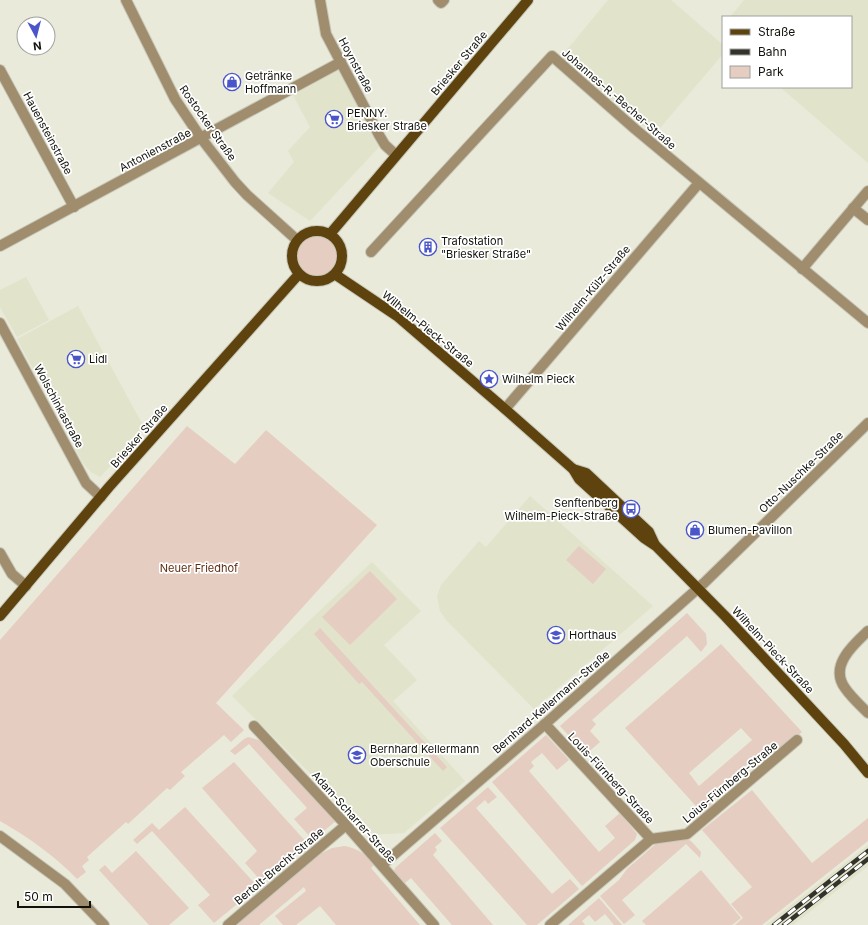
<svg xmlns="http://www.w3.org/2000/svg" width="868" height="925" viewBox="0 0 868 925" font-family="Inter,sans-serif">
	<rect width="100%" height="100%" fill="#e9eada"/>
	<g fill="#e1e3cb">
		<path d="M608,0H671L723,45V54L654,135L561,57Z"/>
		<path d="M744,0H868V163L780,87H851V17H730Z"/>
		<path d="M340,68L380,146L310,221L268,193L294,162L288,151L310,127L293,95Z"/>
		<path d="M26,277L49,320L17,337L0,307V290Z"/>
		<path d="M78,306L145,429L100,477L91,472L83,463L17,339Z"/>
		<path d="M530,496L653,606L534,709L446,620L440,611L437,596L441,585L479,541L486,547Z"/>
		<path d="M372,562L421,611L384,645L417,680L393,701L465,781L404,833L369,835L345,808L232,696L312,618Z"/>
		<path d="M868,845V866L793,925H766Z"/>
	</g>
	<g fill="#e6cdc1" fill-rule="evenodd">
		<circle cx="318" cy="257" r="21"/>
		<path d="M187,426L235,464L266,430L377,525L216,703L244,730L231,742L224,735L181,772L185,776L170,790L167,788L128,824L126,822L87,857L89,860L82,866L86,872L77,879C55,856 28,837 0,821V640Z"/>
		<path d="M579,546L606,569L593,584L566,560Z"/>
		<path d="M370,571L397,599L350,645L322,617Z"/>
		<path d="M687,613L706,634L707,644L701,652L687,636L592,720L596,724L590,731L600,742L586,754L560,726Z"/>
		<path d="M320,628L447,767L443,771L362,682L359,684L314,634Z"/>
		<path d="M721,644L802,732L766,762L759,754L707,799L714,808L705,816L625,728ZM741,728L752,740L699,786L689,773Z"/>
		<path d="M546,735L569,760L557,770L542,753L531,762L534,766L529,771L599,852L615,838L605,826L620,813L637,834L635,840L582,886L492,782Z"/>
		<path d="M248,737L259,740L337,820L313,840L294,819L307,808L249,744L235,755L230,751L244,739Z"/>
		<path d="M234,762L308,844L263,883L245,863L257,851L202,788Z"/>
		<path d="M488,787L497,797L488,804L485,800L476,808L552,894L570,879L579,889L537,925H527L440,828Z"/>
		<path d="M752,790L812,863L868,818V841L762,925H735L743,918L731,904L752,887L702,830Z"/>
		<path d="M185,807L258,887L214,923L198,905L210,895L152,831L137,844L133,840L152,823L159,830Z"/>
		<path d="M435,833L442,841L435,847L437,850L433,855L493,925H452L411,878L405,883L394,871L395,868Z"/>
		<path d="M687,839L691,841L701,852L700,858L686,844L622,900L635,915L624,924L600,896L619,880L627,869L658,842Z"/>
		<path d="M345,846C359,849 365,854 375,864L371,868L420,925H336L320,906L296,925H283L275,916L306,891L304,887L259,925H235L320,854L332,848Z"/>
		<path d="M136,851L189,908L169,925H149L99,870L105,865L112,873Z"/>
		<path d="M701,870L741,918L732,925H646L642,921Z"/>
		<path d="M599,898L622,925H614L605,914L595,922L589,915L582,921L585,925H568Z"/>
	</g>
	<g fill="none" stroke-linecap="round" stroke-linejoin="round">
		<defs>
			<g id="minor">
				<path d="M126,0L175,99L201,138L235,182L247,195L297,240"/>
				<path d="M320,0L326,34L379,135L385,145L396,155"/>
				<path d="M438,0L441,3L444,0"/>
				<path d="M0,70L74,207"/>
				<path d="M853,208L868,220"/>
				<path d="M0,246L341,62"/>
				<path d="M371,252L552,56L635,129L868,323"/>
				<path d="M802,269L868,191"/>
				<path d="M0,323L86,483L101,497"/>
				<path d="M505,409L699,183"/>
				<path d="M0,553L12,574L26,586"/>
				<path d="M868,631C853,645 829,666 845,688C851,697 860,705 868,713"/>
				<path d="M545,724L651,839"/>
				<path d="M254,726L346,825L434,925"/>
				<path d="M0,836L65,884L104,925"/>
				<path d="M651,839L687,834L797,740"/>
				<path d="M382,865L545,724L704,583L868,423"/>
				<path d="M228,925L346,825"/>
				<path d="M550,925L651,839"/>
			</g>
			<g id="major">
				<circle cx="317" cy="256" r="25"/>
				<path d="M330,234L528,0"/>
				<path d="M336,275L397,316L505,409L573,469L579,479L644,538L656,546L725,616L844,744L868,773"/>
				<path d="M573,469L586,473L649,532L655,545"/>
				<path d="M0,616L109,487L299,274"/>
			</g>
		</defs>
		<use href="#minor" stroke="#c7c7b9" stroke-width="12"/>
		<use href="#major" stroke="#c7c7b9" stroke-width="12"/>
		<use href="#minor" stroke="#a08d6e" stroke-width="10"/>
		<use href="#major" stroke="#5e430f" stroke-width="10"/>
		<defs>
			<g id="rail">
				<path d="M774,925L868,851"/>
				<path d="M784,925L868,859"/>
			</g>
		</defs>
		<use href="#rail" stroke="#33332b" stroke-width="4.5"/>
		<use href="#rail" stroke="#fff" stroke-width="3" stroke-dasharray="9" stroke-linecap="butt"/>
	</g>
	<defs>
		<symbol id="shop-ring" viewBox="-11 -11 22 22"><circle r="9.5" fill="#fff" stroke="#4a55ca" stroke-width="1.5"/><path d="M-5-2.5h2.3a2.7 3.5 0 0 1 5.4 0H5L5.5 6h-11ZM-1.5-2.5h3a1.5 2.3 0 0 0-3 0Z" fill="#4a55ca"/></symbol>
		<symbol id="supermarket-ring" viewBox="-11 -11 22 22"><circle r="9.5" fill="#fff" stroke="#4a55ca" stroke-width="1.5"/><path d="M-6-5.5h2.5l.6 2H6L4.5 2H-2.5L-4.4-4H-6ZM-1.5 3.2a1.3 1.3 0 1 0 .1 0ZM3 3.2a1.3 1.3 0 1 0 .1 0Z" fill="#4a55ca"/></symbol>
		<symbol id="building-ring" viewBox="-11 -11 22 22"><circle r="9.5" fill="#fff" stroke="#4a55ca" stroke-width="1.5"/><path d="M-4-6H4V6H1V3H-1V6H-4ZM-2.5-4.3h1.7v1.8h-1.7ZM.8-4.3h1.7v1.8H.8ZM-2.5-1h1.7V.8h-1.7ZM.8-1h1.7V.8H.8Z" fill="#4a55ca"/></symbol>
		<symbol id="sight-ring" viewBox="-11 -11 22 22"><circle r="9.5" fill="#fff" stroke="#4a55ca" stroke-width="1.5"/><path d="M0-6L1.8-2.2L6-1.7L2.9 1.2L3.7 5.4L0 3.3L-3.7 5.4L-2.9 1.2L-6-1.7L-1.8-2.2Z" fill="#4a55ca"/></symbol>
		<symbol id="bus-ring" viewBox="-11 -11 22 22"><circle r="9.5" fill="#fff" stroke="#4a55ca" stroke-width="1.5"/><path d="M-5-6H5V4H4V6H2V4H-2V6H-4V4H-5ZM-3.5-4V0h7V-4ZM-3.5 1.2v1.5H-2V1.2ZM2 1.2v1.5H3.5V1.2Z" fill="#4a55ca"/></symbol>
		<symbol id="school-ring" viewBox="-11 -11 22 22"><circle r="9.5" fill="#fff" stroke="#4a55ca" stroke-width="1.5"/><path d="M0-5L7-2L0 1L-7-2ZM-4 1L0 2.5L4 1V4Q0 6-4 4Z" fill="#4a55ca"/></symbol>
	</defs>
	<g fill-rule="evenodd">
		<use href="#shop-ring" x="222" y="72" width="20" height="20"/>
		<use href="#supermarket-ring" x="324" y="109" width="20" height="20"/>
		<use href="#building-ring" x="418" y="237" width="20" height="20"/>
		<use href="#supermarket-ring" x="66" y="349" width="20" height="20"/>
		<use href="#sight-ring" x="479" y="369" width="20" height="20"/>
		<use href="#bus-ring" x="621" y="499" width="20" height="20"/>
		<use href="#shop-ring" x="685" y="520" width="20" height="20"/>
		<use href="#school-ring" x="546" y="625" width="20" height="20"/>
		<use href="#school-ring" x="347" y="745" width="20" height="20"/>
	</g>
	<g text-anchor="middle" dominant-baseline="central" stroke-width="3.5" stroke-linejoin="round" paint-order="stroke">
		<g font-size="11" fill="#12120c" stroke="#fff">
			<text transform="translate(459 63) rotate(-50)">Briesker Straße</text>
			<text transform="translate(356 65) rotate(62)">Hoynstraße</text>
			<text transform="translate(619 99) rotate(41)">Johannes-R.-Becher-Straße</text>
			<text transform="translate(208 123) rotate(55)">Rostocker Straße</text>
			<text transform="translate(48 133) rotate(62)">Hauensteinstraße</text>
			<text transform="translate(155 150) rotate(-28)">Antonienstraße</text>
			<text transform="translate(593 288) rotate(-50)">Wilhelm-Külz-Straße</text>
			<text transform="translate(428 329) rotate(39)">Wilhelm-Pieck-Straße</text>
			<text transform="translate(59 406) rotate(62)">Wolschinkastraße</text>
			<text transform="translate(139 436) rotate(-49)">Briesker Straße</text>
			<text transform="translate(801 472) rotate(-44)">Otto-Nuschke-Straße</text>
			<text transform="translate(773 650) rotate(47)">Wilhelm-Pieck-Straße</text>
			<text transform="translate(551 702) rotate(-41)">Bernhard-Kellermann-Straße</text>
			<text transform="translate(611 778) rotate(47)">Louis-Fürnberg-Straße</text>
			<text transform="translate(730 782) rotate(-40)">Loius-Fürnberg-Straße</text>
			<text transform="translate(354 817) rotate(48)">Adam-Scharrer-Straße</text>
			<text transform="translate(279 866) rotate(-40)">Bertolt-Brecht-Straße</text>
		</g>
		<g font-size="11" fill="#12120c" stroke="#fff" text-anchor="start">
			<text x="245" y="76">Getränke<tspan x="245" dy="13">Hoffmann</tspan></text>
			<text x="347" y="113">PENNY.<tspan x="347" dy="13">Briesker Straße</tspan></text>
			<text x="441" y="241">Trafostation<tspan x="441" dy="13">"Briesker Straße"</tspan></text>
			<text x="89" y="359">Lidl</text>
			<text x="502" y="379">Wilhelm Pieck</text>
			<text x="618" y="503" text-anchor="end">Senftenberg<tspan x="618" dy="13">Wilhelm-Pieck-Straße</tspan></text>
			<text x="708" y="530">Blumen-Pavillon</text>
			<text x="569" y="635">Horthaus</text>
			<text x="370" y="749">Bernhard Kellermann<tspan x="370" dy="13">Oberschule</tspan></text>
		</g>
		<g font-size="11" fill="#5e2d13" stroke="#fff">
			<text x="199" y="568">Neuer Friedhof</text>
		</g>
	</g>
	<rect x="722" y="16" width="130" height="72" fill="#ffffff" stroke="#a0a09e"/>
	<rect x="730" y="29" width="20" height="6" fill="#5e430f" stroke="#a0a09e"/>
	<text x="758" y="36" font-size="12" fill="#12120c">Straße</text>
	<rect x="730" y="49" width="20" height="6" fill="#33332b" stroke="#a0a09e"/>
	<text x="758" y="56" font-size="12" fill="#12120c">Bahn</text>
	<rect x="730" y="66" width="20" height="12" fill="#e6cdc1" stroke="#a0a09e"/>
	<text x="758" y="76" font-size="12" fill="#12120c">Park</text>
	<g transform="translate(36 36) rotate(173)"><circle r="19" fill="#ffffff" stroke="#a0a09e"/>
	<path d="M0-3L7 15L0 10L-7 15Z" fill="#4a55ca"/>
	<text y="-6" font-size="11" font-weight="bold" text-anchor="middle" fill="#12120c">N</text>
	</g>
	<path d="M18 901v6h72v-6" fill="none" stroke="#12120c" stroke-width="2"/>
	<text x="24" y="901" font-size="12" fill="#12120c" stroke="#ffffff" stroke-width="3" paint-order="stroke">50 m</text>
</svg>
